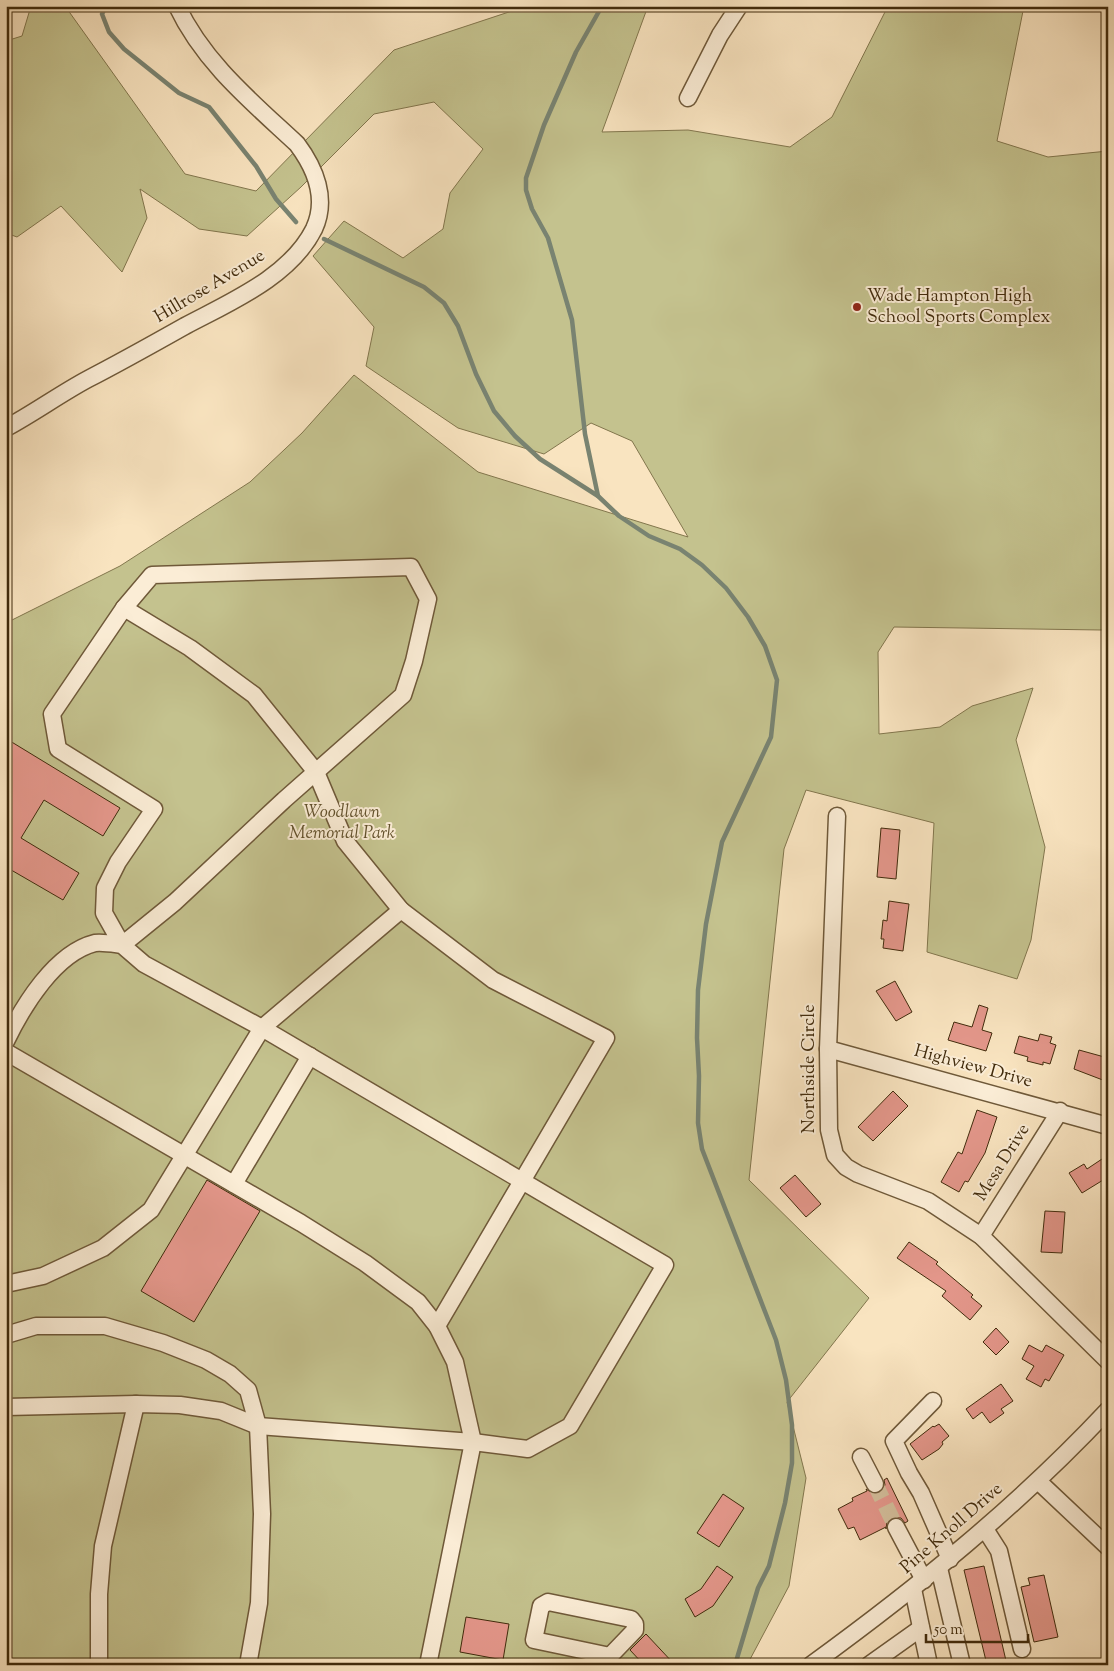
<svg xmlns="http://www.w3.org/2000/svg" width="1114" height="1671" viewBox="0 0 1114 1671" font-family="'Sorts Mill Goudy',serif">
	<rect width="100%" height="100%" fill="#f9e4c0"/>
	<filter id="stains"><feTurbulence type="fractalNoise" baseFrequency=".004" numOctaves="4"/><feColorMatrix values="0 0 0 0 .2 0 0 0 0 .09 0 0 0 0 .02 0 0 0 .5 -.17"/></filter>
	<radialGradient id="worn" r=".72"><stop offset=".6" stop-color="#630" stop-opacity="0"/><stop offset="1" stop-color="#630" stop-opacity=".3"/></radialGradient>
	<path fill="#c4c28e" stroke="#82764d" d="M31,6H65L185,174L256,191L394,50L527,6H648L602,132L688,130L790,147L832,117L888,6H1024L997,141L1048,157L1108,151V629L1101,630L894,627L878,652L879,734L940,727L972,706L1033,688L1016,740L1045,847L1031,940L1017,979L927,952L934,823L806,790L784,849L749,1180L869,1298L787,1402L806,1478L789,1586L747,1665H6V623L120,566L250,482L302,433L354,375L478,472L688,537L632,441L591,423L544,454L458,428L366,366L374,327L313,256L344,221L403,258L443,229L450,193L483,149L434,102L374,114L301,187L247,236L199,229L140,189L147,218L122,272L61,206L17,237L6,233V41L22,36Z"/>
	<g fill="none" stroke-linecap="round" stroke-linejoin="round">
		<g stroke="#798371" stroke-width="4.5">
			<path d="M106,6L102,14L109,32L124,49L179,93L209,107L256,166L276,199L296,222"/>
			<path d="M324,239L424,287L444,303L458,326L476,374L494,411L515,436L540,459L598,496L619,516L649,536L680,549L702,565L726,588L748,617L765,646L777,680L771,737L722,842L706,924L698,990L697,1038L699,1076L698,1123L702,1149L776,1340L786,1380L792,1425V1463L785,1503L769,1566L758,1588L735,1665"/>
			<path d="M598,496L585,434L572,320L548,238L532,209L526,190V178L544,125L576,52L602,6"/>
		</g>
	</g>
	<g fill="#e4978b" stroke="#412b0c">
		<path d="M10,741L120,808L103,836L44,800L21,838L79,873L63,900L6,867V747Z"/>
		<path d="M881,828L900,830L896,879L877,877Z"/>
		<path d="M889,901L909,904L903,951L883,948L884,939H881L883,920L887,921Z"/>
		<path d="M895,981L912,1012L896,1021L876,991Z"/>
		<path d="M979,1005L988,1008L982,1030L992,1033L986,1051L948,1040L954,1022L972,1027Z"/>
		<path d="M1040,1034L1052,1037L1050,1043L1056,1045L1050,1064L1043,1062V1065L1027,1061L1028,1057L1014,1053L1019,1036L1038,1041Z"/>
		<path d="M1079,1050L1108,1058V1082L1074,1069Z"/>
		<path d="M893,1091L908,1106L873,1141L858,1127Z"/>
		<path d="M977,1110L997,1117L985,1153L968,1182L965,1181L959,1192L941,1182L958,1152L962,1154Z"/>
		<path d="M1102,1159L1108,1168V1177L1082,1193L1069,1173L1084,1164L1087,1169Z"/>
		<path d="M795,1175L821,1204L806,1217L780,1188Z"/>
		<path d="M207,1180L260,1211L194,1322L141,1291Z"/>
		<path d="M1045,1211L1065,1212L1062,1253L1041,1252Z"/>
		<path d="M909,1242L938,1262L936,1264L973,1295L971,1297L982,1306L970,1320L942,1296L946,1291L897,1258Z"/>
		<path d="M996,1328L1009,1342L996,1355L983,1342Z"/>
		<path d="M1029,1345L1042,1352L1046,1345L1064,1355L1049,1381L1045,1379L1041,1387L1026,1379L1034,1366L1022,1359Z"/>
		<path d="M1001,1384L1013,1401L1001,1409L1004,1413L990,1423L982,1412L973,1419L966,1409Z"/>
		<path d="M939,1424L949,1436L942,1442L943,1444L939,1449L922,1460L910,1444L933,1426L934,1427Z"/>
		<path d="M887,1478L908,1521L905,1523L901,1518H892L887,1522L886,1529V1527L860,1540L854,1527L848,1529L838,1509L853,1501L852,1498L867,1491L866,1489L874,1494L880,1493L885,1485L884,1480Z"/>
		<path d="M723,1494L744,1508L719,1547L697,1533Z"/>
		<path d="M717,1566L733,1577L713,1606L695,1617L685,1599L701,1589Z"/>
		<path d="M984,1566L1007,1665H987L964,1570Z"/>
		<path d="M1044,1575L1058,1637L1034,1642L1021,1587L1030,1585L1028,1578Z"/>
		<path d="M466,1617L509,1624L503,1660L460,1652Z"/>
		<path d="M646,1634L675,1665H644L630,1650Z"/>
	</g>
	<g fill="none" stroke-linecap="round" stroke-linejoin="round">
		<path stroke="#d4bf9c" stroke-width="16" stroke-dasharray="16 8" stroke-linecap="butt" d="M875,1484L896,1527"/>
		<defs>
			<g id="minor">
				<path d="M688,98L720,35L739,6"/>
				<path d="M6,428C34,413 60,394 88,379C121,362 153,344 185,326C230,302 290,277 314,229C328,199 315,168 297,144C252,102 204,63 177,6"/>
				<path d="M124,608L190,648L254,695L316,772L345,841L401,910L493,980L606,1038L437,1326"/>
				<path d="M837,816L828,1049L829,1130L835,1155L846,1167L858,1174L928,1201L981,1236L1108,1361"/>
				<path d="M6,1041C23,1006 55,953 95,943C103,942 114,944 122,945L175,902L284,800L403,695L414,661L428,599L411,567L152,575L124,608L52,714L58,749L154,809L118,862L105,888L104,913L122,945L144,964L262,1028L665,1265L570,1426L528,1449L473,1442L258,1426L221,1411L180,1405L136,1404L6,1407"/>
				<path d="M828,1049L1108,1126"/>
				<path d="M6,1052L301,1223L365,1263L418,1302L437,1326L455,1362L473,1442L428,1665"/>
				<path d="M234,1184L310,1056"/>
				<path d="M981,1236L1060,1111"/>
				<path d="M6,1284L43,1276L103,1248L151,1210L262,1028L401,910"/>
				<path d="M6,1335L36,1326H105L163,1343L206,1360L230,1374L248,1390L258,1426L262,1514L259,1603L248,1665"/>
				<path d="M933,1401L894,1441L909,1473L921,1493L950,1559"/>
				<path d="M861,1457L875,1484"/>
				<path d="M1038,1481L1108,1547"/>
				<path d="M896,1527L924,1580"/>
				<path d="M985,1529L999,1551L1022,1649"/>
				<path d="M939,1568L962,1665"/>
				<path d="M913,1589L929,1665"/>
				<path d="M99,1665V1594L103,1546L136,1404"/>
				<path d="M608,1665L610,1656L635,1630V1624L631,1619L548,1602L541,1606L534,1640L610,1656"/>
				<path d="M811,1665C917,1588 1018,1506 1108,1410"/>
				<path d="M869,1665L921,1628"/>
			</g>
		</defs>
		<use href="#minor" stroke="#6f5939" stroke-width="19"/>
		<use href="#minor" stroke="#fbedd6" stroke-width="16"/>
	</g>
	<circle fill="#8f2418" stroke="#fbedd6" stroke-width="2" cx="857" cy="307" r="5"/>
	<g text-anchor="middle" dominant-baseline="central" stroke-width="4" stroke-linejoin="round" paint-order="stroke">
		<g font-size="18" fill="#412b0c" stroke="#fbedd6">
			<text transform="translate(210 287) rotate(-31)">Hillrose Avenue</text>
			<text transform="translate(973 1067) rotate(15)">Highview Drive</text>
			<text transform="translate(810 1069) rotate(-90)">Northside Circle</text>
			<text transform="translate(1003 1163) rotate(-58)">Mesa Drive</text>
			<text transform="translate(952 1529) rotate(-41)">Pine Knoll Drive</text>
		</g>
		<g font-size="18" fill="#412b0c" stroke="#fbedd6" text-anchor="start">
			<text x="867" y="297">Wade Hampton High<tspan x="867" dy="21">School Sports Complex</tspan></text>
		</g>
		<g font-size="18" font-style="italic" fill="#62512c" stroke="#fbedd6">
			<text x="342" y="813">Woodlawn<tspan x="342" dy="21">Memorial Park</tspan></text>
		</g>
	</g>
	<rect width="1114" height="1671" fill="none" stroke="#f9e4c0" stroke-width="25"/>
	<rect x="8" y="8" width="1099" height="1656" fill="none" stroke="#412b0c" stroke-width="2.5"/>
	<rect x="12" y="12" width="1089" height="1646" fill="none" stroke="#412b0c"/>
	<path d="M926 1634v8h102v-8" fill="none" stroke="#412b0c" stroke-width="2.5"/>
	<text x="934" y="1634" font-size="15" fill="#412b0c" stroke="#fbedd6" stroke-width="4" paint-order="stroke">50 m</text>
	<rect width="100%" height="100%" filter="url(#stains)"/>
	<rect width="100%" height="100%" fill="url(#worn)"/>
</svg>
